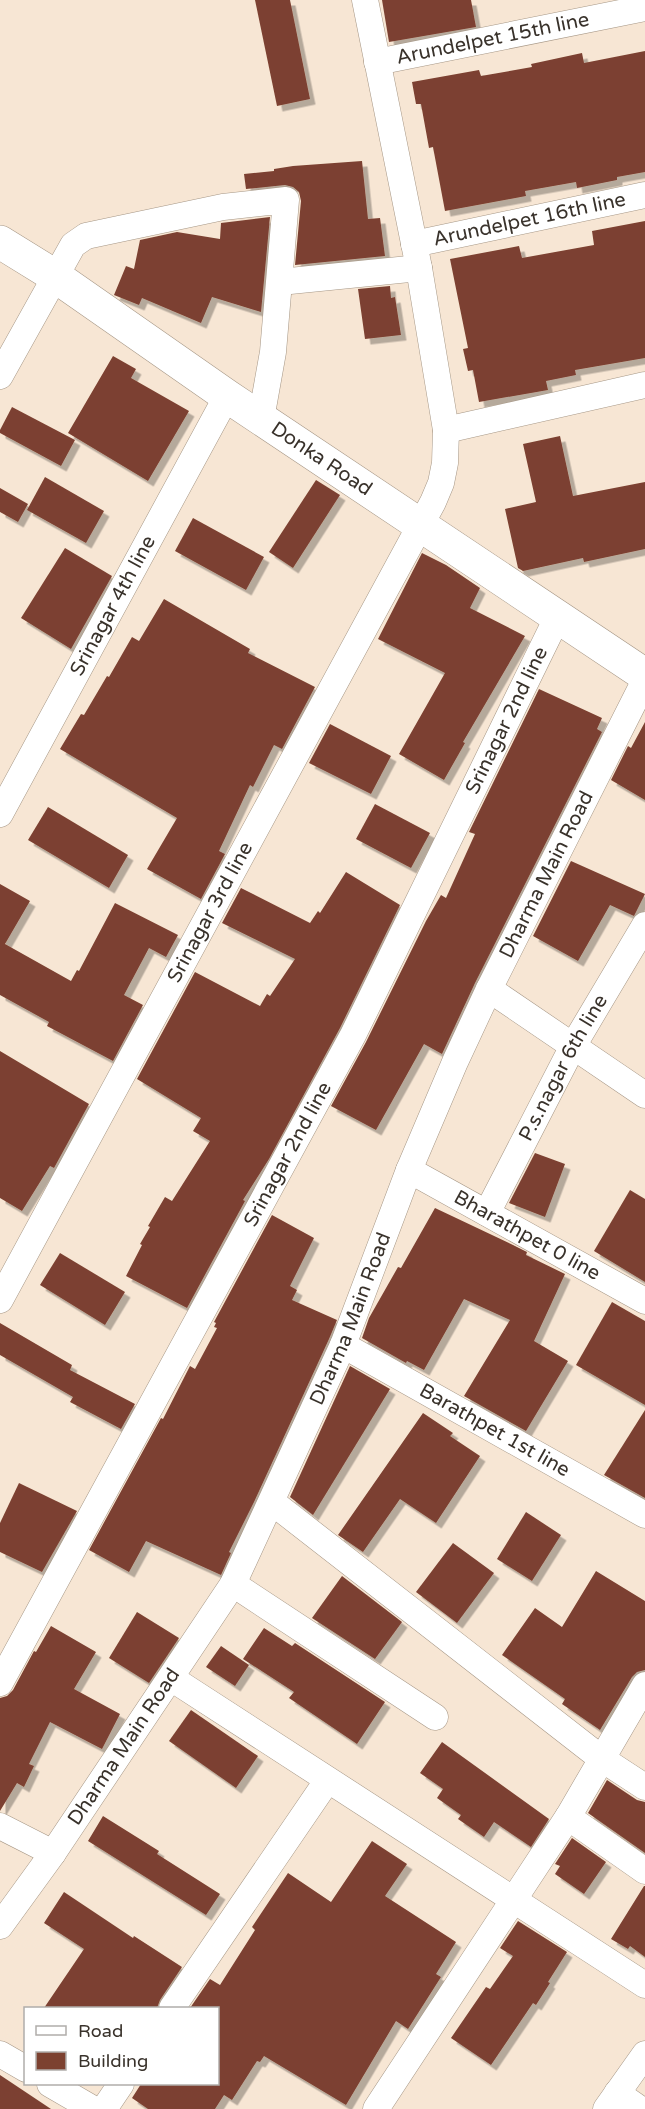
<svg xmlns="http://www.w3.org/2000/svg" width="645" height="2109" viewBox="0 0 645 2109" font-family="'Varela Round',sans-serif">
	<defs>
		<filter id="shadow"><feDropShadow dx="5.5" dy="5.5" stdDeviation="0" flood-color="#0004"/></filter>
	</defs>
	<rect width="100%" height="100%" fill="#f7e6d4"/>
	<g fill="#7c4130" filter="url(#shadow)">
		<path d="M255,0H290L310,99L277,106Z"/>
		<path d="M382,0H471L476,27L389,42Z"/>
		<path d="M645,51V172L617,177V180L577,188L576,182L525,191L526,196L445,211L433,147L429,148L421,104H416L412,82L479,70L481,76L532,67L531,64L582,53L584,63Z"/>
		<path d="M362,161L368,219L380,218L385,256L295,265L301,201L299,192L293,187L285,185L246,189L244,174L274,171V169L293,166Z"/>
		<path d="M270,217L261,312L212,297L201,323L142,298L139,305L114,295L126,266L134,269L140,240L177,232L220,239L221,223Z"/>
		<path d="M645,221V358L575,370L576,375L546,381L548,390L479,402L473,370L468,371L463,349L468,348L450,259L519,246L522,258L594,245L592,231Z"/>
		<path d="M390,286L391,298L395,297L401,335L365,339L358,289Z"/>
		<path d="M113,356L136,369L131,378L189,411L148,481L68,433Z"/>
		<path d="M12,407L75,440L61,466L0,433V430Z"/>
		<path d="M560,436L573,496L645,482V549L584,562L583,558L523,571L518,568L505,509L536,502L523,444Z"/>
		<path d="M45,477L104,511L86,543L27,510Z"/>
		<path d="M316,480L340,495L293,568L269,552Z"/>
		<path d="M0,488L28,504L18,522L0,512Z"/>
		<path d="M193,518L264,557L246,590L175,551Z"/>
		<path d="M65,548L112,576L71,649L21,618Z"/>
		<path d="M422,553L446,565L480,588L470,608L525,636L463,742L465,743L444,780L399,754L445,673L378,639Z"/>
		<path d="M164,599L250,649L248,653L315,687L282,749L274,745L253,787L250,785L219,851L225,854L201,899L147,869L177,818L60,749L81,714L84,715L107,676L109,677L132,637L139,641Z"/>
		<path d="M539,689L602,718L597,729L602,732L475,983L442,1054L424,1044L376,1130L331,1106L366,1042L426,921L441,895L446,898L475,834L469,832Z"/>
		<path d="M645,722V800L611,780L628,746L631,748Z"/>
		<path d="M330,724L391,756L371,794L309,763Z"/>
		<path d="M375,804L430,833L411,868L356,839Z"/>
		<path d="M48,807L128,855L109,888L28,840Z"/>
		<path d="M571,861L645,894L634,916L610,905L578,961L533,936Z"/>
		<path d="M346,872L400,905L340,1028L269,1159L243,1200L245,1201L187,1308L126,1276L142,1245L140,1244L150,1227L148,1226L165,1197L172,1201L210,1141L193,1131L201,1118L137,1079L195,972L260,1006L267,994L270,996L295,959L222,923L241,888L310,923L318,911L320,913Z"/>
		<path d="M0,884L30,901L5,944L71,981L77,970L79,971L115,903L178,935L166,957L149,948L124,995L143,1005L113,1061L47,1026L49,1022L0,995Z"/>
		<path d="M0,1051L89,1104L54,1168L50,1166L22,1211L0,1198Z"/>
		<path d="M535,1153L565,1164L545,1217L509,1203Z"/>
		<path d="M630,1190L645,1199V1282L594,1251Z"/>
		<path d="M435,1208L513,1245L527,1252L526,1255L565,1274L534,1341L568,1361L526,1431L464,1396L510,1320L464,1299L424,1370L407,1361L406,1363L362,1338L369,1318L398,1267L401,1268Z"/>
		<path d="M272,1215L314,1238L290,1286L297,1290L292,1300L337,1320L329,1339L254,1502L229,1552L231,1553L221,1575L146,1541L129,1572L89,1550L161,1418L163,1419L190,1366L195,1369L217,1328L214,1327L216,1323L214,1322Z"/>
		<path d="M60,1253L125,1292L105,1325L40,1285Z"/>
		<path d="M612,1302L645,1321V1405L576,1365Z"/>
		<path d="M0,1323L72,1365L70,1370L135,1404L121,1429L70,1402L73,1397L0,1355Z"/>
		<path d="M350,1366L390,1389L313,1515L290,1497Z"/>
		<path d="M645,1410V1498L604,1475Z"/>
		<path d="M423,1413L453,1433L450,1436L480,1456L436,1523L400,1499L363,1552L338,1535Z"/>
		<path d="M19,1483L77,1511L42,1572L0,1552V1523Z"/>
		<path d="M526,1512L561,1535L532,1581L497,1559Z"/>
		<path d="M453,1543L494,1573L457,1623L416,1592Z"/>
		<path d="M596,1571L645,1601V1670L637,1672L632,1677L600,1730L562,1704L565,1699L502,1655L535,1608L562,1627Z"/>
		<path d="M342,1576L402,1622L375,1659L312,1618Z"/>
		<path d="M137,1612L179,1638L149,1683L109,1658Z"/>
		<path d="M51,1626L96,1652L74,1689L120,1714L102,1749L50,1722L29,1764L34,1766L24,1787L17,1783L0,1811V1698L7,1696L13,1690L34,1651L36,1652Z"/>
		<path d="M264,1628L292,1646L295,1643L385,1702L357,1744L289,1698L294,1692L243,1659Z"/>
		<path d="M221,1646L249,1665L235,1686L206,1667Z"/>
		<path d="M191,1710L258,1756L236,1788L169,1741Z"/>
		<path d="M442,1742L549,1819L531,1847L494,1822L484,1837L458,1819L461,1815L437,1798L443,1789L420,1773Z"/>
		<path d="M607,1780L637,1800L645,1802V1853L588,1813Z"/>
		<path d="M103,1816L159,1851L157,1854L220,1894L206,1915L88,1841Z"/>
		<path d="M572,1838L606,1862L584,1894L555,1874L560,1866L555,1864Z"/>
		<path d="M372,1841L407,1864L385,1896L456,1942L436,1974L441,1977L408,2029L396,2021L346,2105L264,2056L260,2062L257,2061L232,2100L224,2095L215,2109H148L132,2098L141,2084H218V2008H190L210,1979L220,1985L255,1930L252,1927L288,1873L331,1902Z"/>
		<path d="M644,1886H645V1957L630,1946L628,1949L611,1939Z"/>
		<path d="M64,1892L133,1938L134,1936L182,1967L160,2000L157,2008H44L84,1949L44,1923Z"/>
		<path d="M518,1921L567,1952L548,1982L550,1983L536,2005L533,2003L491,2065L451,2038L486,1987L490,1989L513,1956L500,1948Z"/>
		<path d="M0,2075L51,2109H0Z"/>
	</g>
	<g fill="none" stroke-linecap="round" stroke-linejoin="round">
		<defs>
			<g id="street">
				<path id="s1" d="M377,62L645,8"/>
				<path id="s2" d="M414,244L645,195"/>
				<path d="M280,282L419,268"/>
				<path d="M0,376L73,245L86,236L223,207L286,200L273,352L261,419"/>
				<path d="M446,430L645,385"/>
				<path id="s3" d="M0,814L227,396"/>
				<path d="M489,989L645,1095"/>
				<path id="s4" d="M409,1170L645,1301"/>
				<path id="s5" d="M487,1213L573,1046L645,925"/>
				<path id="s6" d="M0,1300L433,502L441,483L445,463L446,430L419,268L365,0"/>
				<path id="s7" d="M343,1345L645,1515"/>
				<path d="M272,1502L602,1759L645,1787"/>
				<path d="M233,1584L435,1717"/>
				<path d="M171,1678L645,1985"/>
				<path id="s8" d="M0,1683L353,1035L557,618"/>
				<path d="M568,1817L645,1871"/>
				<path d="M0,1826L53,1853"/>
				<path id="s9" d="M0,1926L53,1853L233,1584L343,1345L409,1170L455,1062L489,989L645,680"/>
				<path d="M172,2008L327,1781"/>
				<path d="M0,2054L26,2069"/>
				<path d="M50,2084L93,2109"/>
				<path d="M617,2093L640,2109"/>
				<path d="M104,2109L121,2084"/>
				<path d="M376,2109L568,1817L645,1685"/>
				<path d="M606,2109L645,2054"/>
			</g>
			<g id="secondary">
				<path id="s10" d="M0,242L55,276L227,396L645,675"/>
			</g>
		</defs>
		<use href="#street" stroke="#a69786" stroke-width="27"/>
		<use href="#secondary" stroke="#a69786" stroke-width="34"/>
		<use href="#street" stroke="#fff" stroke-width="26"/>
		<use href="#secondary" stroke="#fff" stroke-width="33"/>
	</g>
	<g text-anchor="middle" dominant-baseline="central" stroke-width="6" stroke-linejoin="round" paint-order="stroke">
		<g font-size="20" fill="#39322b" stroke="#fff">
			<text stroke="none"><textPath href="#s1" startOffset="118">Arundelpet 15th line</textPath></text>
			<text stroke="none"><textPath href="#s2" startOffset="118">Arundelpet 16th line</textPath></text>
			<text stroke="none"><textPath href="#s10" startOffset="388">Donka Road</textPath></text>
			<text stroke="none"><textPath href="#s3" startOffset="237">Srinagar 4th line</textPath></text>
			<text stroke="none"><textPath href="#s8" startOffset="1088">Srinagar 2nd line</textPath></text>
			<text stroke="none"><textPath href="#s9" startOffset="1190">Dharma Main Road</textPath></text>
			<text stroke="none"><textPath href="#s6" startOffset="441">Srinagar 3rd line</textPath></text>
			<text stroke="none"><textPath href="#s5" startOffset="164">P.s.nagar 6th line</textPath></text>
			<text stroke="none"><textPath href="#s8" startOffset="602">Srinagar 2nd line</textPath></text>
			<text stroke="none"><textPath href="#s4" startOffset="135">Bharathpet 0 line</textPath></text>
			<text stroke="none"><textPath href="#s9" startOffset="704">Dharma Main Road</textPath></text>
			<text stroke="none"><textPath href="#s7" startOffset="174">Barathpet 1st line</textPath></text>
			<text stroke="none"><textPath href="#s9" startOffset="218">Dharma Main Road</textPath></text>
		</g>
	</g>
	<rect x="24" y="2007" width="195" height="78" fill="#ffffff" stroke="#b0adaa" stroke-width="1.5"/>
	<rect x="36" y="2026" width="30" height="9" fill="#ffffff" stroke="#b0adaa" stroke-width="1.5"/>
	<text x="78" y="2037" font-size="18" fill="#39322b">Road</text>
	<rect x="36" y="2052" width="30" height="18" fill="#7c4130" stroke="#b0adaa" stroke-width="1.5"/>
	<text x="78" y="2067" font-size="18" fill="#39322b">Building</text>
</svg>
